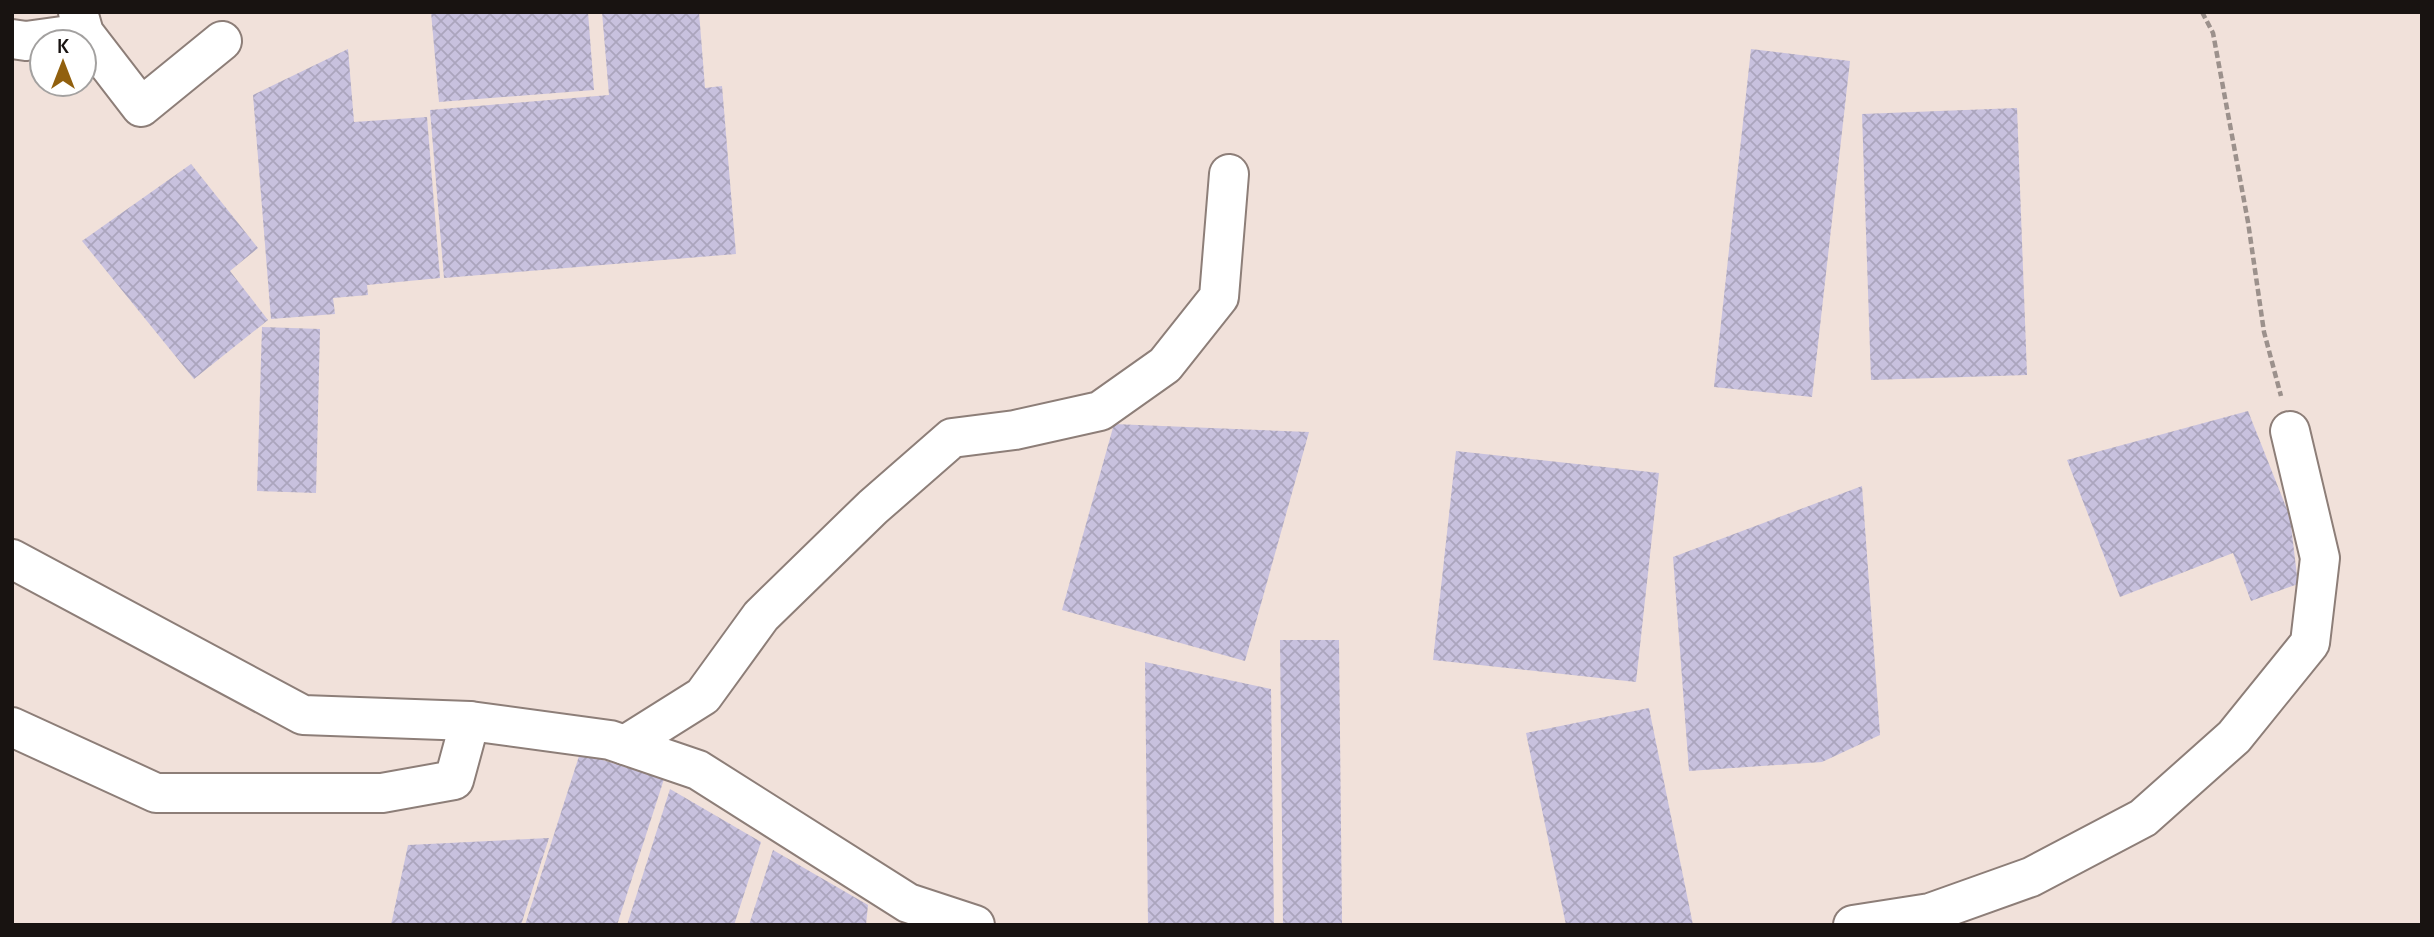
<svg xmlns="http://www.w3.org/2000/svg" width="2434" height="937" viewBox="0 0 2434 937" font-family="Cabin,sans-serif">
	<defs>
		<pattern id="building-cross-hatch" width="8" height="8" patternUnits="userSpaceOnUse" patternTransform="scale(1.75)"><rect width="8" height="8" fill="#c8c1de"/><path d="M0 0l8 8M0 8l8-8" fill="none" stroke="#aba5bd"/></pattern>
	</defs>
	<rect width="100%" height="100%" fill="#f1e1da"/>
	<g fill="url(#building-cross-hatch)">
		<path d="M431,12H588L594,90L439,102Z"/>
		<path d="M602,12H699L705,88L722,86L736,254L444,278L430,110L609,95Z"/>
		<path d="M348,49L354,122L427,117L440,278L367,285L368,295L333,298L335,314L271,319L253,95Z"/>
		<path d="M1751,49L1850,61L1812,397L1714,387Z"/>
		<path d="M2017,108L2027,375L1871,380L1862,114Z"/>
		<path d="M191,164L258,248L230,271L268,320L194,379L82,241Z"/>
		<path d="M262,327L320,329L316,493L257,491Z"/>
		<path d="M2248,411L2290,517L2298,584L2251,601L2233,553L2120,597L2067,460Z"/>
		<path d="M1114,424L1309,432L1245,661L1062,610Z"/>
		<path d="M1456,451L1659,473L1636,682L1433,660Z"/>
		<path d="M1862,486L1880,735L1822,762L1689,771L1673,557Z"/>
		<path d="M1280,640H1339L1342,923L1283,924Z"/>
		<path d="M1145,662L1271,689L1274,924L1148,925Z"/>
		<path d="M1649,708L1693,925H1566L1526,733Z"/>
		<path d="M580,753L664,779L617,925H525Z"/>
		<path d="M670,789L761,842L734,925H627Z"/>
		<path d="M549,838L521,925H391L408,845Z"/>
		<path d="M773,850L868,905L866,925H749Z"/>
	</g>
	<g fill="none" stroke-linecap="round" stroke-linejoin="round">
		<defs>
			<g id="minor">
				<path d="M78,12L84,33L141,107L222,41"/>
				<path d="M12,39L26,41L84,33"/>
				<path d="M12,559L303,715L470,721L610,740L698,770L908,903L975,925"/>
				<path d="M12,727L156,793H382L454,780L470,721"/>
				<path d="M625,745L703,696L761,616L873,507L952,438L1015,430L1100,411L1165,365L1219,297L1229,174"/>
				<path d="M1853,925L1930,913L2031,877L2143,818L2234,737L2310,643L2320,558L2290,431"/>
			</g>
		</defs>
		<use href="#minor" stroke="#8d7e78" stroke-width="42"/>
		<path stroke="#9c918c" stroke-width="4.5" stroke-dasharray="7 3.5" stroke-linecap="butt" d="M2202,12L2213,33L2248,222L2264,332L2281,396"/>
		<use href="#minor" stroke="#fff" stroke-width="38"/>
	</g>
	<rect width="2434" height="937" fill="none" stroke="#181311" stroke-width="28"/>
	<g transform="translate(63 63)"><circle r="33" fill="#ffffff" stroke="#a3a1a0" stroke-width="2"/>
	<path d="M0-5L12 26L0 18L-12 26Z" fill="#91600e"/>
	<text y="-10" font-size="19" font-weight="bold" text-anchor="middle" fill="#181311">K</text>
	</g>
</svg>
